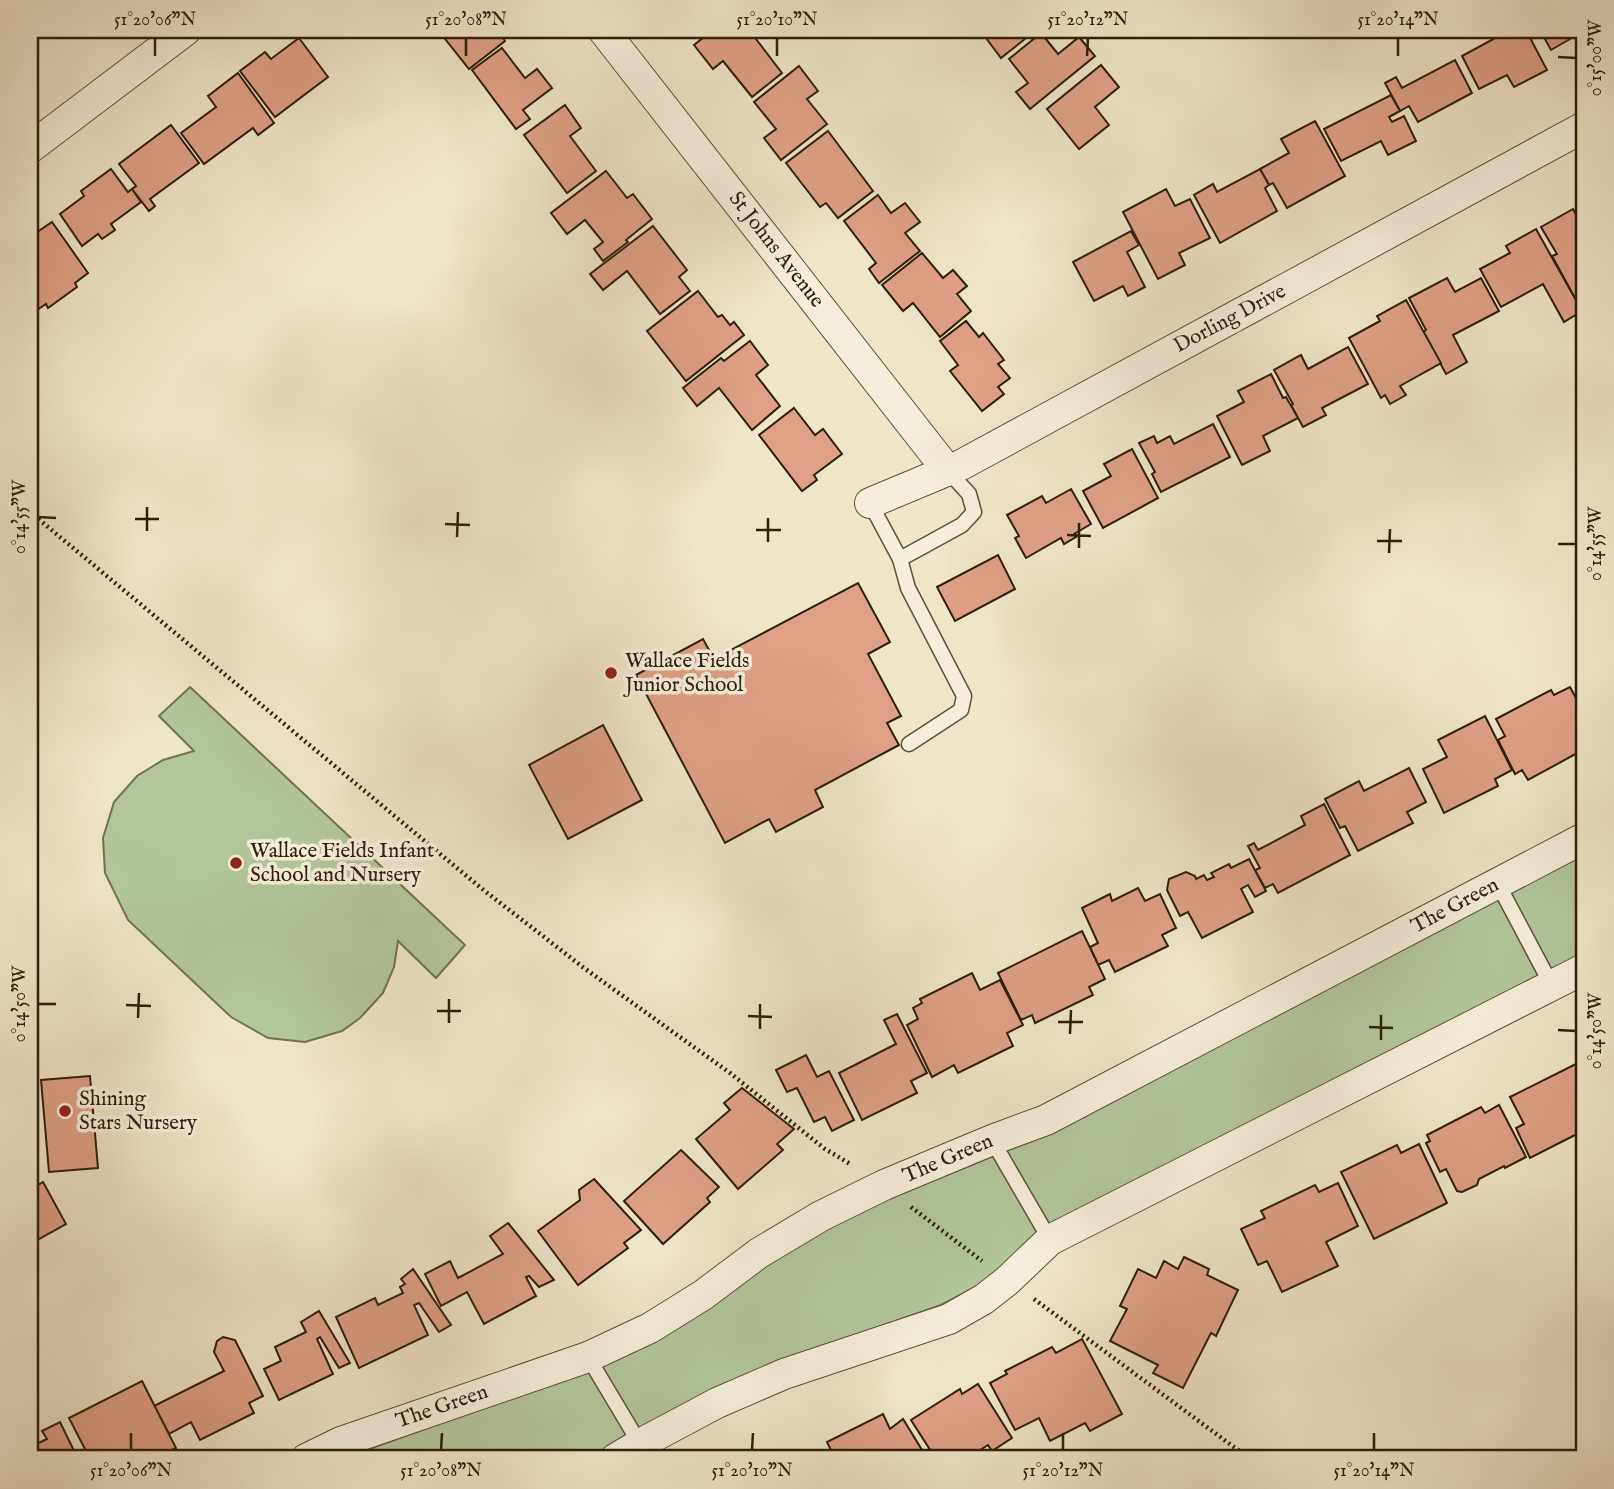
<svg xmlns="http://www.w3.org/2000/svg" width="1614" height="1489" viewBox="0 0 1614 1489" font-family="'IM FELL English',serif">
	<rect width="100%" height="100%" fill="#efe5c9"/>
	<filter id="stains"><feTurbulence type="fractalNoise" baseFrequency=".00286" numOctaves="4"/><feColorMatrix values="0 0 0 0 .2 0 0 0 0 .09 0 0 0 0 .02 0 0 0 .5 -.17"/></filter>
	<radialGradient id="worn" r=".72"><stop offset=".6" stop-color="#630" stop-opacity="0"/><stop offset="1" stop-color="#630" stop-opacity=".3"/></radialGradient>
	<g fill="#b3c69b" stroke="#707252" stroke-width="2">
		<path d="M190,687L465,945L436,978L398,941L394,967L383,993L360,1018L342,1031L305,1042L268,1038L231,1017L128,920L105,873L103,838L114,802L137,776L163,760L194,751L159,716Z"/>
		<path d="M1584,851V954L1040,1232L993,1278L941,1305L830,1344L619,1443L591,1459H342L564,1378L825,1226L883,1201L1050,1133Z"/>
	</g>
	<g fill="#dfa085" stroke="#2d1e0a" stroke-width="2">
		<path d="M30,30H45L30,41Z"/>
		<path d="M438,30H497L505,41L469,69Z"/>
		<path d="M713,30H763L765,32L756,39L782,73L752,97L723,61L713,69L694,45Z"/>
		<path d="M980,30H1034L1035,31L1001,58Z"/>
		<path d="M1510,30H1526L1547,70L1514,87L1507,75L1479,89L1462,56Z"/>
		<path d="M1527,30H1584V31L1551,50L1541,32L1532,38Z"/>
		<path d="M1041,33L1058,54L1079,37L1095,56L1030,109L1016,92L1028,83L1009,59Z"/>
		<path d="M299,38L328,77L275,117L240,71L265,52L271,59Z"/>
		<path d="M502,48L525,78L537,69L552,88L523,110L530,119L516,129L472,70Z"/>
		<path d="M1455,60L1472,93L1418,122L1409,106L1400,111L1385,83L1396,77L1402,88Z"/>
		<path d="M1101,65L1119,87L1095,107L1109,125L1079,149L1047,109Z"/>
		<path d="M799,66L818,91L807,99L827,124L781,160L764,138L776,129L754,102Z"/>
		<path d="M238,73L274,123L258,135L253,128L204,164L181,133L216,107L208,96Z"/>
		<path d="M1391,95L1400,111L1389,117L1392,122L1404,116L1416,141L1388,155L1381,141L1341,161L1324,129Z"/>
		<path d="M565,105L581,128L570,136L596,171L567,193L524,135Z"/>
		<path d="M1315,121L1345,176L1287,208L1273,183L1269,185L1260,169L1289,153L1281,139Z"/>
		<path d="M171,125L199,163L150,199L155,206L149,211L132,189L136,186L119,164Z"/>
		<path d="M828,131L873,191L838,218L826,203L820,207L786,163Z"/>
		<path d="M111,169L128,192L132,189L141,202L111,224L115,230L102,239L98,234L82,246L60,214L84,196L81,191Z"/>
		<path d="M1260,169L1269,185L1265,188L1277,211L1220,243L1194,195L1213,184L1217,192Z"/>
		<path d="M606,171L627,198L633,194L652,219L626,240L628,242L603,261L594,249L603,242L585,220L567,234L551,213Z"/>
		<path d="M1166,189L1175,206L1190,199L1210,238L1179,253L1185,265L1158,279L1123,212Z"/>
		<path d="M878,195L891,213L905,203L920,222L905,233L920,251L879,283L869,269L876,263L844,221Z"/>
		<path d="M1573,209L1578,218L1584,215V259L1581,261L1584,267V310L1582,311L1552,256L1557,254L1541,227Z"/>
		<path d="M52,222L88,273L75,283L77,287L48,308L46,304L34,312L30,306V237Z"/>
		<path d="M653,226L687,270L679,277L690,291L660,314L627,271L603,290L590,274Z"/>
		<path d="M1536,229L1582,311L1564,322L1543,284L1501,307L1480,269L1510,253L1506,246Z"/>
		<path d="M1131,231L1139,245L1127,252L1145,287L1128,296L1123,286L1094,301L1073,262Z"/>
		<path d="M922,253L943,278L953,270L967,286L957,294L971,311L940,337L913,303L903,311L882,285Z"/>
		<path d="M1447,278L1455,292L1481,278L1499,311L1453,335L1467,362L1446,374L1423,332L1426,330L1409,298Z"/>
		<path d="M698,291L718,317L722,315L730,325L734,322L744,335L686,381L647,331Z"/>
		<path d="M1406,300L1441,363L1400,386L1406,395L1390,404L1385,395L1381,398L1349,338L1380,321L1377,316Z"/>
		<path d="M966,321L979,337L983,333L1004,360L998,364L1010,378L998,387L1004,394L982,411L950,371L958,365L940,341Z"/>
		<path d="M750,341L768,365L756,375L780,406L752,430L719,388L697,406L683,388L721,358L724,361Z"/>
		<path d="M1348,347L1368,384L1322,408L1326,415L1303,427L1291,405L1293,404L1274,370L1301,355L1308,369Z"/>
		<path d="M1271,374L1283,398L1286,397L1298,418L1263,436L1270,451L1242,465L1217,416L1244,402L1238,391Z"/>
		<path d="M794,408L815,435L823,429L842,454L814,475L817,480L802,491L759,435Z"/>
		<path d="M1213,424L1230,457L1161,492L1152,474L1155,472L1139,443L1154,436L1157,443L1170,436L1174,444Z"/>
		<path d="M1132,449L1158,498L1103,528L1083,491L1111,476L1104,464Z"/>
		<path d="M1071,489L1091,524L1074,534L1076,537L1064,544L1061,538L1026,558L1015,538L1019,536L1007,515L1042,496L1046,503Z"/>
		<path d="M998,555L1015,589L955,621L937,587Z"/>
		<path d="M858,583L890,642L868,654L901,716L887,723L899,745L815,790L823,807L776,832L769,819L725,843L636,675L703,639L714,659Z"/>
		<path d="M1570,687L1584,713V740L1578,744L1581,751L1528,780L1522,770L1515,774L1498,740L1505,736L1496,719L1551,690L1554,695Z"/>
		<path d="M1485,716L1512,770L1495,779L1498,786L1444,813L1423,769L1447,757L1438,740Z"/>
		<path d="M603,725L642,800L568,839L529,765Z"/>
		<path d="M1409,768L1426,802L1407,812L1413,823L1358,851L1345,826L1340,828L1325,799L1359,781L1364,791Z"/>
		<path d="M1324,804L1350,855L1278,893L1273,884L1265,888L1255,870L1260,868L1248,846L1254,843L1258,850L1305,825L1301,816Z"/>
		<path d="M1249,859L1266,891L1255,897L1248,885L1241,889L1253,912L1202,938L1188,912L1180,916L1167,890L1169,879L1186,872L1195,876L1196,879L1204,875L1207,880L1214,877L1211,873L1229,864L1231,868Z"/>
		<path d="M1138,888L1145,901L1160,894L1176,928L1162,935L1168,946L1115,972L1109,960L1098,965L1090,947L1098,943L1082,908L1110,894L1112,901Z"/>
		<path d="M1082,931L1105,979L1089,987L1093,995L1035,1023L1032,1015L1021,1020L998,973Z"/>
		<path d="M972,973L980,990L1000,980L1023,1025L1007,1033L1013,1046L958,1073L954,1065L932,1077L907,1025L918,1019L913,1008L922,1003L920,999Z"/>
		<path d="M897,1014L927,1073L911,1081L917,1093L862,1120L839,1073L896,1044L884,1020Z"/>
		<path d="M806,1055L817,1077L829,1071L854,1120L832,1131L825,1117L814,1122L797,1088L787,1092L776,1070Z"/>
		<path d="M1582,1061L1584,1066V1139L1581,1132L1530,1158L1516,1128L1524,1124L1510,1097Z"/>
		<path d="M90,1076L98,1168L49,1172L41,1080Z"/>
		<path d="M742,1088L794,1129L777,1144L783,1150L738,1189L696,1139L730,1110L724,1103Z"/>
		<path d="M1499,1105L1526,1157L1505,1168L1504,1166L1479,1179L1477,1185L1462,1192L1457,1191L1446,1169L1440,1172L1426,1143L1430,1141L1427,1135L1481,1107L1485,1113Z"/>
		<path d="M1419,1144L1447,1203L1374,1239L1341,1172L1397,1145L1401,1153Z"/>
		<path d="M681,1150L719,1187L707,1198L710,1202L663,1244L624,1201Z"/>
		<path d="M594,1179L641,1230L624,1243L628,1248L578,1285L538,1231L580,1200L579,1190Z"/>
		<path d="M43,1182L66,1224L30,1244V1189Z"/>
		<path d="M1338,1183L1358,1226L1326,1242L1338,1266L1282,1292L1267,1261L1258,1265L1241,1229L1265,1218L1261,1211L1315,1185L1319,1192Z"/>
		<path d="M508,1223L554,1280L539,1287L529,1276L526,1277L536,1296L484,1324L467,1292L441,1306L425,1274L450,1261L458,1278L503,1254L490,1236Z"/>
		<path d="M1184,1257L1209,1269L1207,1275L1238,1290L1216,1336L1211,1333L1183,1388L1153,1373L1158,1365L1110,1341L1127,1309L1120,1306L1138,1269L1156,1278L1164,1261L1178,1269Z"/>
		<path d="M413,1269L451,1325L439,1332L419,1303L414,1305L428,1335L359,1368L336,1317L375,1298L378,1305L403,1293L400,1287L405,1284L401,1279Z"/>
		<path d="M319,1311L350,1363L339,1368L320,1337L317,1339L333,1374L279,1400L264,1369L281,1361L275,1347L306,1332L301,1322Z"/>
		<path d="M223,1337L235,1340L263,1396L249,1403L254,1413L200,1440L191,1422L169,1434L154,1406L224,1371L214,1352L217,1341Z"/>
		<path d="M1082,1339L1122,1414L1090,1431L1085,1423L1050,1441L1039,1418L1015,1430L990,1383L1007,1374L1005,1371L1052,1347L1056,1353Z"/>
		<path d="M142,1381L176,1448L153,1459H90L69,1418Z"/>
		<path d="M978,1384L1012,1438L992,1451L988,1445L966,1459H936L911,1420L960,1389L962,1394Z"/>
		<path d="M883,1414L890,1429L903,1419L922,1450L908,1459H835L827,1442Z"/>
		<path d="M60,1422L78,1459H30V1447L47,1439L42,1431Z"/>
	</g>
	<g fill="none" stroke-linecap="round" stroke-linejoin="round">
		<defs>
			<g id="service">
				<path d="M870,503L900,559L962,525L974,512L969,494L948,471"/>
				<path d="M900,559L908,588L964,696L961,710L909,744"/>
				<path d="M1498,884L1552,986"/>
				<path d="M992,1140L1050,1240"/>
				<path d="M588,1357L640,1444"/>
			</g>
			<g id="minor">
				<path d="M603,30L948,471"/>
				<path d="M30,148L186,30"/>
				<path d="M870,503L961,465L1584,127"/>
				<path d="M306,1459L341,1442L588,1357L650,1328L703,1295L759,1253L821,1216L884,1185L992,1140L1046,1120L1584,838"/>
				<path d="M615,1459L640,1444L717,1403L784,1374L949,1319L984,1299L1007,1281L1050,1240L1584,969"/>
			</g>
		</defs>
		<use href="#service" stroke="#5e503a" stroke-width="17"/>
		<use href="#minor" stroke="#5e503a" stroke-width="32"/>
		<g stroke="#2d1e0a" stroke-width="4.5" stroke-dasharray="2 3.5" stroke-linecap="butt">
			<path d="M30,512L481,888L584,968L730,1073L825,1149L852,1165"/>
			<path d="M911,1207L982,1261"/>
			<path d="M1034,1299L1250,1459"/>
		</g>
		<use href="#service" stroke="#f5eedc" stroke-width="14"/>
		<use href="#minor" stroke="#f5eedc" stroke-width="30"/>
	</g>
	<path fill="none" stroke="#2d1e0a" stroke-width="2.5" d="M155,56V38M466,56V38M777,56V38M1087,56L1088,38M1398,56V38M1558,57L1576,58M38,517L56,518M135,519H159M445,524L470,525M756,530H781M147,531V507M1067,535L1091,536M457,537L458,512M1377,541H1402M768,542V518M1558,544H1576M1079,548V523M1389,553L1390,529M38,1004H56M126,1005L151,1006M437,1011H461M748,1016L772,1017M138,1018L139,993M1058,1022H1083M449,1023V999M1369,1027L1393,1028M760,1029V1004M1558,1030L1576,1031M1070,1034L1071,1010M1381,1040V1015M131,1450V1433M441,1450L442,1433M752,1450L753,1433M1063,1450V1433M1374,1450V1433"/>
	<g fill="#8f2418" stroke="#f5eedc" stroke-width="2.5">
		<circle cx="611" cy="673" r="7"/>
		<circle cx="236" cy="863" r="7"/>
		<circle cx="65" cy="1111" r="7"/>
	</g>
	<g text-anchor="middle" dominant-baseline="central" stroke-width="7" stroke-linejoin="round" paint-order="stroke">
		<g font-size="21" fill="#2d1e0a" stroke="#f5eedc">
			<text transform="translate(776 250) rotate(52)">St Johns Avenue</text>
			<text transform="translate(1230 319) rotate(-28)">Dorling Drive</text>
			<text transform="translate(1455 906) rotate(-28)">The Green</text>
			<text transform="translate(948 1159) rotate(-23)">The Green</text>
			<text transform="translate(442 1407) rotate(-19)">The Green</text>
		</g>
		<g font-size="21" fill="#2d1e0a" stroke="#f5eedc" text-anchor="start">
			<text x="625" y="661">Wallace Fields<tspan x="625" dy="24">Junior School</tspan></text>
			<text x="250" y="851">Wallace Fields Infant<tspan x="250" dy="24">School and Nursery</tspan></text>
			<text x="79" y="1099">Shining<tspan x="79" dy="24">Stars Nursery</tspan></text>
		</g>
	</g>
	<rect width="1614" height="1489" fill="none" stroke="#efe5c9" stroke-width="77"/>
	<rect x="38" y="38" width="1538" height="1412" fill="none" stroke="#2d1e0a" stroke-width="2.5"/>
	<g font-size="18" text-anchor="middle" fill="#2d1e0a">
		<text x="155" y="25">51°20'06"N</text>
		<text x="466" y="25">51°20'08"N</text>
		<text x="777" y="25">51°20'10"N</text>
		<text x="1088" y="25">51°20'12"N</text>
		<text x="1398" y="25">51°20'14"N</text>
		<text transform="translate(1595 58) rotate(-90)" y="6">0°15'00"W</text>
		<text transform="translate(19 517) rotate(-90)" y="6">0°14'55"W</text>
		<text transform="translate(1595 544) rotate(-90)" y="6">0°14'55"W</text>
		<text transform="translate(19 1004) rotate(-90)" y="6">0°14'50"W</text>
		<text transform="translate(1595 1031) rotate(-90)" y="6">0°14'50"W</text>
		<text x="131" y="1476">51°20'06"N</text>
		<text x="441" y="1476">51°20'08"N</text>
		<text x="752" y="1476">51°20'10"N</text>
		<text x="1063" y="1476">51°20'12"N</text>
		<text x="1374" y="1476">51°20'14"N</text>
	</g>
	<rect width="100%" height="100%" filter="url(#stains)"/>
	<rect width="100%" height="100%" fill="url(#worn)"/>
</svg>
